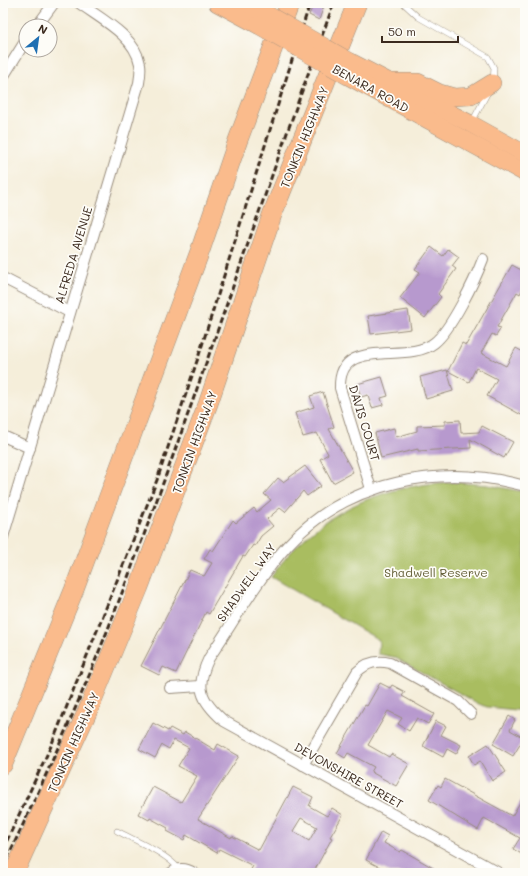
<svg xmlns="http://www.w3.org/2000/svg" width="528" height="876" viewBox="0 0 528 876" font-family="Mali,sans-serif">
	<rect width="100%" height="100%" fill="#fdfcf7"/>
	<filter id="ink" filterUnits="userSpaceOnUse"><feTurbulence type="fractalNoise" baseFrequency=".025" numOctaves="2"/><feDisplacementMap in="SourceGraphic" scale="8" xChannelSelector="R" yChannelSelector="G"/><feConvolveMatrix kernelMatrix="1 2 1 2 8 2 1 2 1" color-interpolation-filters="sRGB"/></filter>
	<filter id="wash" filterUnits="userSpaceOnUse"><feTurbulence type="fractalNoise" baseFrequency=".012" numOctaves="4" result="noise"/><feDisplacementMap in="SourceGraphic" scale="16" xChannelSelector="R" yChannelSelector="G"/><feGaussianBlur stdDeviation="0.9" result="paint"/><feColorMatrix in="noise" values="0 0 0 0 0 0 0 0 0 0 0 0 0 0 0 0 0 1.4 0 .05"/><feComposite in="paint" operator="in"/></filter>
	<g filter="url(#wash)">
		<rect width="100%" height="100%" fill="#f5eeda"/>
		<path fill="#a9bd61" stroke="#727440" d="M451,482L488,485L525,492V711L487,707L479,704L394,657L378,654L379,640L271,577C315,514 376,486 451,482Z"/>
		<g id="blocks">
			<g fill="#b799ce" fill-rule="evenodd">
				<path d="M314,3H325L319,20L309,15Z"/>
				<path d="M431,247L443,256L448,249L459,257L452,266L456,269L438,294L441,297L425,318L400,298L420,272L415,269Z"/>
				<path d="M512,265L525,272V284L520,294L517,292L497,327L501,328L496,336L492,334L481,353L506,366L516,348L525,353V417L487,396L497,379L476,368L469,382L448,371L462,343L466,345Z"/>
				<path d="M408,310L411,329L371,334L368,316Z"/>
				<path d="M447,370L453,391L426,399L420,377Z"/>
				<path d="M382,377L388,396L381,398L383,405L372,408L368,395L361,397L357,384Z"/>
				<path d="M323,392L334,427L329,429L353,472L333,483L320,459L328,454L317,433L303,437L295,413L314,407L310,396Z"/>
				<path d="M460,420L461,433L479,432L482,426L513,442L504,458L470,439L471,448L418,451V449L381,458L375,433L394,428L396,437L417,431V426L445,425V421Z"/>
				<path d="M305,466L321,486L307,496L303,491L285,512L280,508L267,519L273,526L261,536L255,546L253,545L245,557L243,556L209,614L206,612L176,673L163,667L159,675L141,666L190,570L204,576L212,563L204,559L210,549L213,551L233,520L236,523L254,508L257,512L271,500L264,494L278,478L283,482Z"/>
				<path d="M380,683L390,688L392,685L405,692L402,696L434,714L428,724L417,718L409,731L398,724L402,718L388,711L368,745L389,757L391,754L409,764L396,786L371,772L374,767L348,753L345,758L337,753L365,705L367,706Z"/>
				<path d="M509,716L515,720L510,730L524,738L513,756L493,744Z"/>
				<path d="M436,721L446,726L441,735L461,745L456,754L447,749L443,757L423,746Z"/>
				<path d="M153,723L168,731L170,728L183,735L185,732L215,750L218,744L239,756L198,819L231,838L232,836L259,850L293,787L313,797L309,806L327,816L332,808L343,815L330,837L332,838L313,873H249L253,866L219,849L217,853L186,835L184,840L167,831L168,828L150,818L149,820L138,814L153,787L181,802L197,776L178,766L189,748L174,740L169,749L162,745L155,758L139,749ZM301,818L317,827L309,841L293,831Z"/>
				<path d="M488,744L506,772L492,781L480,761L474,765L469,756Z"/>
				<path d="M445,779L512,816L525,794V856L513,849L520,838L484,818L478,830L429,800L438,785L441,787Z"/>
				<path d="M381,832L388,836L384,843L400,852L402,850L442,873H391L366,860Z"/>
			</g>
		</g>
	</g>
	<g filter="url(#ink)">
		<use href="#blocks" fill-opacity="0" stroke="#988c7c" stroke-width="1"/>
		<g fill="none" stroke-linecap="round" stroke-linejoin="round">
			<defs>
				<g id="lane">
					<path d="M403,3L418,17L488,57L494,68L493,81"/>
					<path d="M472,122L488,92"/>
					<path d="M117,831C136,841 166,853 179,869"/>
				</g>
				<g id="street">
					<path d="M37,26L54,3"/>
					<path d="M3,77L26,40"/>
					<path d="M3,278L69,312"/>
					<path d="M3,436L30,448"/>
					<path d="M371,489L340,388C338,335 406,365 434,343C451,330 475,280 483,259"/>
					<path d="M3,537L139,83C140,77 141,70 140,64C135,36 101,19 79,3"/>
					<path d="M170,688L200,686"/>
					<path d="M303,765L357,672C367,662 377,660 390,663L458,701L471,714"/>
					<path d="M171,873C179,867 186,868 194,873"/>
					<path d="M499,873L224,721C200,700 195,687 209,658C234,621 257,580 287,546C347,480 442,463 525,486"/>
				</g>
				<g id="primary">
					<path d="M217,3L258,25"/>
					<path d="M247,3L263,12"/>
					<path d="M351,62L471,124L525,154"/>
					<path d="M346,75L525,173"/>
					<path d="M394,82H418L440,93L454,97L471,96L492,83"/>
				</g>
				<g id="highway">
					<path d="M3,764L74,590L200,251L238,140L290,3"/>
					<path d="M14,873L89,708L139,587L208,404L272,215L357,3"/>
				</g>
			</defs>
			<use href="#lane" stroke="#988c7c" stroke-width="6"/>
			<use href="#street" stroke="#988c7c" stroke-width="12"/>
			<use href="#primary" stroke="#988c7c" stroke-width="18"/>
			<use href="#highway" stroke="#988c7c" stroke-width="20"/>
			<use href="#lane" stroke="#fff" stroke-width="5"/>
			<use href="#street" stroke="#fff" stroke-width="10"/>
			<use href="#primary" stroke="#fabb8c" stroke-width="17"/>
			<use href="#highway" stroke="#fabb8c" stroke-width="19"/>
			<g stroke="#3b2a1e" stroke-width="3" stroke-dasharray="6 3" stroke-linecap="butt">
				<path d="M3,849L51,746L157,480L198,358L310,3"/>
				<path d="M3,867C40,789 76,710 108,629C189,422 257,211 334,3"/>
			</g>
			<defs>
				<g id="primary-bridge">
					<path d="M263,12L351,62"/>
					<path d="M258,25L346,75"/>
				</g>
			</defs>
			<use href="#primary-bridge" stroke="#988c7c" stroke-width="18" stroke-linecap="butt"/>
			<use href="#primary-bridge" stroke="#fabb8c" stroke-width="17"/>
		</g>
	</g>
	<g text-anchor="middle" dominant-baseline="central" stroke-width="3.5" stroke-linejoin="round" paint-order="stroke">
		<g font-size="12" fill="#3b2a1e" stroke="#fdfcf7">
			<text transform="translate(371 88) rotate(29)">BENARA ROAD</text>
			<text transform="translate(304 137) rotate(-68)">TONKIN HIGHWAY</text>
			<text transform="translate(73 255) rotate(-73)">ALFREDA AVENUE</text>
			<text transform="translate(365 423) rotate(73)">DAVIS COURT</text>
			<text transform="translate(194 442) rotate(-70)">TONKIN HIGHWAY</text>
			<text transform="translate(246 582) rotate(-55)">SHADWELL WAY</text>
			<text transform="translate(73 742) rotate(-66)">TONKIN HIGHWAY</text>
			<text transform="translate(349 775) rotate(29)">DEVONSHIRE STREET</text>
		</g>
		<g font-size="12" fill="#625d35" stroke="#fdfcf7">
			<text x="436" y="572">Shadwell Reserve</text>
		</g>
	</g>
	<rect width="528" height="876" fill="none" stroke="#fdfcf7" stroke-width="16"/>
	<g transform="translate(38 38) rotate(29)"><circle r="19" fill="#fdfcf7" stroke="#afa8a0"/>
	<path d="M0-3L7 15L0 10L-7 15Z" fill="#1f6fb2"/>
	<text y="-6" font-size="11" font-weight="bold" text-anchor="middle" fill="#3b2a1e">N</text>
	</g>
	<path d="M382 36v6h76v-6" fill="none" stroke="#3b2a1e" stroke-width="2"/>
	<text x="388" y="36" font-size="12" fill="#3b2a1e" stroke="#fdfcf7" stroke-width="3" paint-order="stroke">50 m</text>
</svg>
